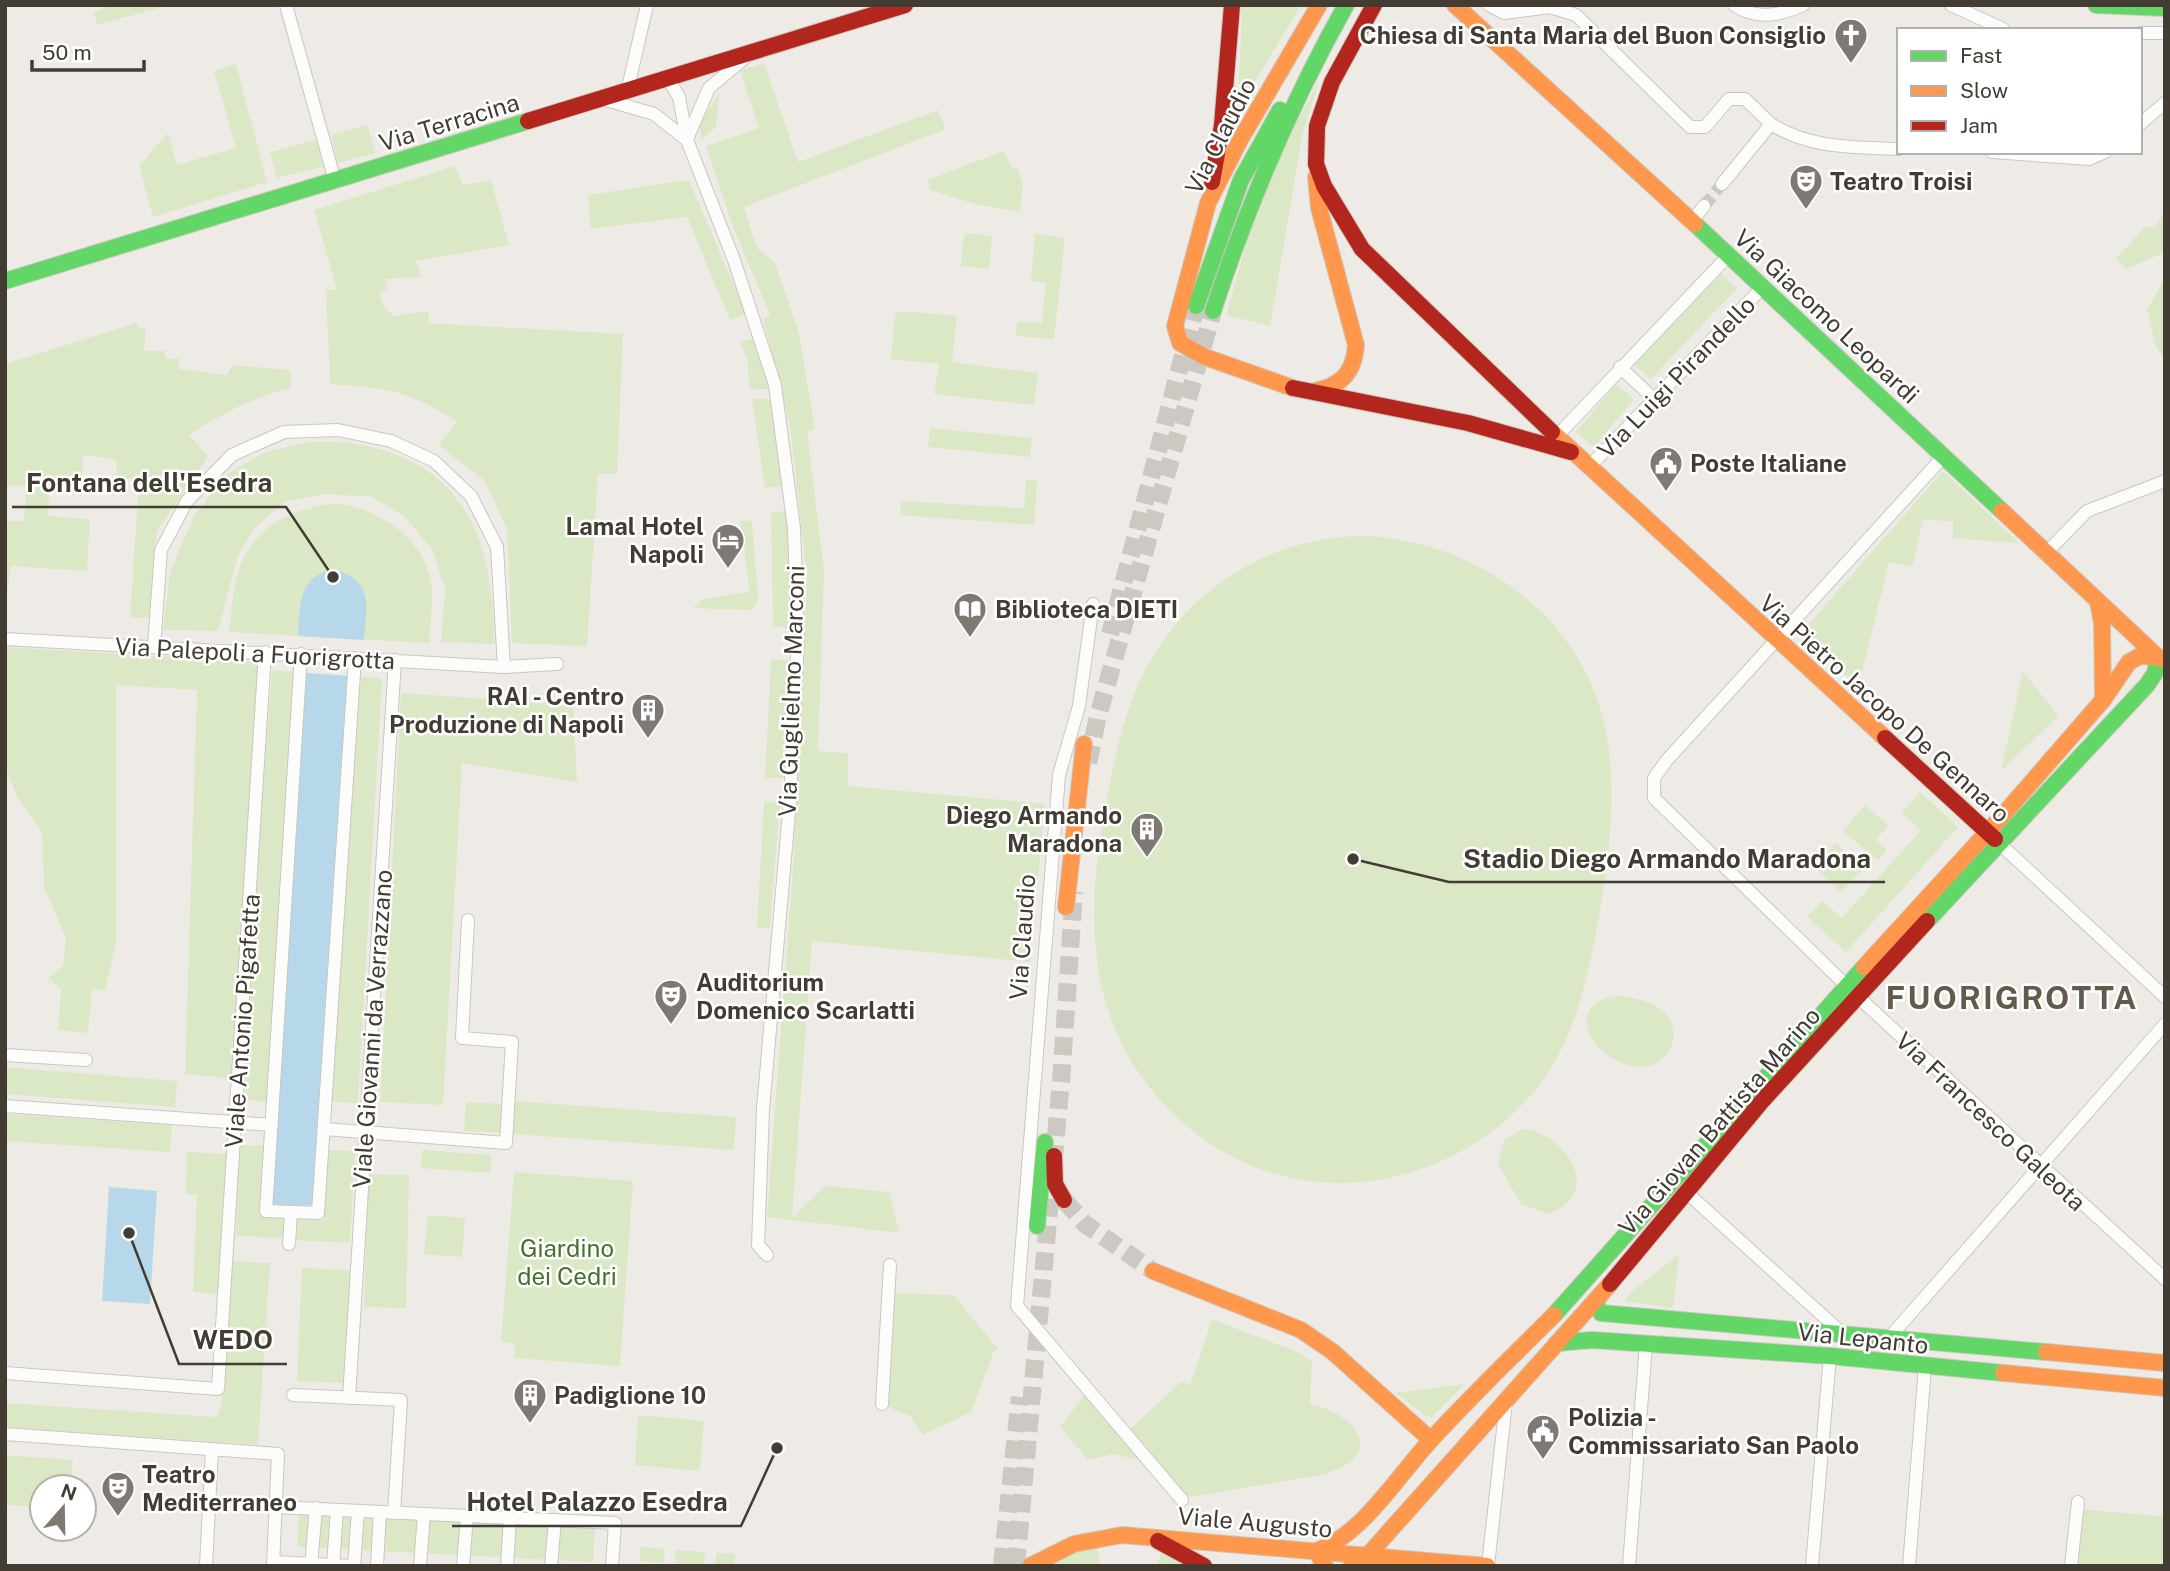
<svg xmlns="http://www.w3.org/2000/svg" width="2170" height="1571" viewBox="0 0 2170 1571" font-family="'Public Sans',sans-serif">
	<rect width="100%" height="100%" fill="#eeebe6"/>
	<g fill="#dbe8c6">
		<path d="M111,5H162L163,7L97,25L94,13Z"/>
		<path d="M1242,5H1301L1238,110Z"/>
		<path d="M764,63L798,162L938,110L946,129L744,207L757,248L775,263L799,333L815,429L807,431L824,570L818,751L848,753V786L1045,804L1030,962L812,941L792,1218L825,1186L889,1192L899,1233L767,1217L793,868L807,577L790,425L763,319L770,315L733,227L706,146L759,128L740,71Z"/>
		<path d="M236,64L267,182L153,217L139,166L168,133L177,165L236,148L214,71Z"/>
		<path d="M1319,81L1302,137L1270,326L1226,315L1257,207L1274,166Z"/>
		<path d="M719,93L716,127L702,139L699,124Z"/>
		<path d="M368,125L375,153L338,163L331,135Z"/>
		<path d="M316,140L323,167L277,178L270,152Z"/>
		<path d="M1003,151L1012,168L1017,167L1023,184L1020,212L975,204L930,190L928,180Z"/>
		<path d="M455,166L463,185L491,180L509,245L416,261L421,277L386,279L387,289L380,294L384,307L394,316L429,311L428,323L623,334L617,474H598L587,646L512,643L507,529L484,480L438,445L457,422C408,390 387,388 330,384L326,289L337,290L314,210Z"/>
		<path d="M689,180L746,314L730,320L687,217L591,229L588,195Z"/>
		<path d="M2165,212V252L2127,269L2116,259L2145,227H2154Z"/>
		<path d="M964,233L992,236L989,269L961,266Z"/>
		<path d="M1035,234L1065,238L1054,339L1016,336L1017,322L1042,323L1046,283L1031,281Z"/>
		<path d="M1720,273L1737,288L1651,379L1634,364Z"/>
		<path d="M2165,278V359L2156,347L2147,310Z"/>
		<path d="M902,311L957,316L952,362L1038,373L1034,405L934,394L939,364L891,359L895,314Z"/>
		<path d="M136,323L140,329L146,328L144,351H165V358L180,359L179,369L227,375L232,365L290,370L291,388C252,397 222,414 189,435L208,456L156,533L149,618H130L139,479L116,477L117,460L83,455L82,479L57,477L55,494H49L48,516L90,519L87,571L11,566L5,609V521H24L26,486L5,485V364Z"/>
		<path d="M753,339L771,389H750L747,358L740,342Z"/>
		<path d="M1616,384L1634,399L1594,447L1576,432Z"/>
		<path d="M752,398L771,400L783,486L765,488Z"/>
		<path d="M930,428L1032,438L1030,457L928,447Z"/>
		<path d="M308,442C324,442 341,441 356,444C467,462 494,544 494,644L441,642L445,589L432,549L405,517L372,497L326,494L284,502L255,528L238,555L218,631L163,630L170,572L194,516L228,474L265,452Z"/>
		<path d="M1943,471L2019,543L1953,538V521L1923,520L1912,567L1889,562L1861,676L1849,678L1801,633Z"/>
		<path d="M1026,480L1037,481L1034,525L900,515L901,501L1024,508Z"/>
		<path d="M337,503C379,509 424,538 431,583C434,601 430,624 429,643L229,632C232,613 232,591 238,573C251,526 294,508 337,503Z"/>
		<path d="M787,511L791,629L773,626L771,512Z"/>
		<path d="M740,520L752,521L758,600L751,610L693,608L703,599L750,592Z"/>
		<path d="M1366,536C1483,542 1591,623 1608,743C1616,798 1609,857 1600,911C1591,959 1582,1010 1559,1054C1517,1134 1425,1185 1335,1183C1219,1180 1122,1092 1100,979C1089,923 1095,859 1106,803C1115,757 1124,710 1146,669C1189,587 1274,535 1366,536Z"/>
		<path d="M5,647L262,662L243,1037L272,670L298,672L266,1102L239,1098L240,1079L185,1074L197,690L116,685V941L105,991L92,988L88,1033L58,1030L61,989L48,978L63,966L66,938L44,887L42,832L18,799L5,766Z"/>
		<path d="M771,660H790L785,778H765Z"/>
		<path d="M2023,671L2058,716L2001,771Z"/>
		<path d="M361,677L382,678L358,1103L331,1102Z"/>
		<path d="M401,693L573,705L577,782L462,763L443,1105L380,1102Z"/>
		<path d="M1920,792L1958,827L1846,952L1807,917L1822,901L1842,918L1921,830L1902,813Z"/>
		<path d="M764,801L780,803L770,928H757Z"/>
		<path d="M1865,805L1888,825L1876,840L1887,850L1878,860L1843,831Z"/>
		<path d="M1836,843L1864,869L1841,892L1814,867Z"/>
		<path d="M1618,995C1631,998 1648,1000 1659,1008C1681,1022 1677,1054 1654,1064C1613,1082 1547,1009 1618,995Z"/>
		<path d="M5,1067L177,1081L175,1107L5,1094Z"/>
		<path d="M515,1101L736,1117L734,1150L513,1134Z"/>
		<path d="M466,1102L504,1104L502,1133L464,1131Z"/>
		<path d="M5,1114L172,1125L170,1152L5,1141Z"/>
		<path d="M1523,1129C1550,1130 1587,1164 1574,1194C1569,1204 1558,1209 1549,1214L1521,1204L1498,1164L1504,1140Z"/>
		<path d="M239,1145L263,1146L261,1216L286,1217L285,1238L236,1236Z"/>
		<path d="M329,1150L355,1151L350,1243L294,1240L295,1219L324,1220Z"/>
		<path d="M422,1150L491,1155L490,1173L421,1168Z"/>
		<path d="M187,1152L229,1154L220,1294L193,1292L197,1195L186,1194Z"/>
		<path d="M514,1172L633,1181L620,1366L514,1358L515,1343L501,1342Z"/>
		<path d="M368,1174L409,1175L406,1308L364,1307Z"/>
		<path d="M428,1215L465,1218L462,1257L424,1254Z"/>
		<path d="M1679,1254L1673,1308L1624,1301L1630,1293Z"/>
		<path d="M231,1261L270,1263L258,1445L5,1427V1403L217,1417C228,1398 229,1290 231,1261Z"/>
		<path d="M302,1268L350,1270L345,1383L297,1381Z"/>
		<path d="M894,1293L953,1295L998,1349L994,1351L971,1412L923,1435L910,1416L886,1406Z"/>
		<path d="M1212,1319L1300,1353L1312,1361L1310,1404C1363,1416 1386,1459 1320,1475L1184,1498L1128,1431L1181,1382L1190,1385Z"/>
		<path d="M1465,1384L1432,1417L1426,1416L1396,1393Z"/>
		<path d="M1086,1393L1145,1461L1112,1454L1088,1460L1060,1427Z"/>
		<path d="M638,1415L704,1421L700,1471L635,1465Z"/>
		<path d="M5,1455L73,1460L71,1487H42V1507L5,1505Z"/>
		<path d="M2081,1509L2165,1517V1566H2076Z"/>
		<path d="M299,1511L595,1526L593,1562L297,1547Z"/>
		<path d="M1097,1546L1100,1566H1043L1054,1559Z"/>
		<path d="M640,1547L665,1549L664,1563L640,1561Z"/>
		<path d="M676,1550L705,1552L704,1565L675,1563Z"/>
		<path d="M1161,1552L1189,1566H1157Z"/>
		<path d="M716,1553L735,1554L734,1566H715Z"/>
	</g>
	<g fill="#b7d7eb">
		<path d="M332,570C374,577 367,608 364,640L298,636C300,608 298,576 332,570Z"/>
		<path d="M306,673L351,676L313,1205H272Z"/>
		<path d="M109,1187L157,1191L150,1304L102,1301Z"/>
	</g>
	<g fill="none" stroke-linecap="round" stroke-linejoin="round">
		<path stroke="#ccc8c2" stroke-width="12" stroke-dasharray="12 6" stroke-linecap="butt" d="M1704,206L1722,184"/>
		<g stroke="#ccc8c2" stroke-width="18" stroke-dasharray="18 9" stroke-linecap="butt">
			<path d="M1110,634L1196,306"/>
			<path d="M1088,763L1098,716L1213,311"/>
			<path d="M1064,1200L1085,1224L1153,1271"/>
			<path d="M1002,1566L1020,1397"/>
			<path d="M1016,1566L1061,1081L1074,892"/>
		</g>
		<defs>
			<g id="street">
				<path d="M286,5L335,181"/>
				<path d="M1489,5L1504,13L1550,7L1576,15L1690,127H1705L1729,99H1745L1771,124"/>
				<path d="M1734,5C1756,20 1779,16 1803,5"/>
				<path d="M1951,5L2003,29"/>
				<path d="M2140,33H2165"/>
				<path d="M668,79L679,97L687,140L734,260L775,385L794,528L798,637L790,801L763,1109L758,1245L767,1255"/>
				<path d="M627,92L647,5"/>
				<path d="M603,99L654,114L687,140"/>
				<path d="M2140,124L2165,103"/>
				<path d="M687,139L709,88L746,57"/>
				<path d="M1992,152L2089,159L2105,152"/>
				<path d="M1722,184L1771,124C1811,149 1853,147 1899,149"/>
				<path d="M1692,221L1704,206"/>
				<path d="M1620,367L1654,399"/>
				<path d="M1557,436L1729,255"/>
				<path d="M1943,457L1667,760L1654,778V798L1857,996L2165,1279"/>
				<path d="M1589,467L1763,287"/>
				<path d="M2045,554L2087,511L2165,481"/>
				<path d="M1093,604L1079,706L1059,775L1017,1306L1182,1500"/>
				<path d="M5,639L504,667L557,664"/>
				<path d="M154,647L161,550L187,501L232,455L284,432L338,430L391,441L434,461L471,496L497,547L504,667"/>
				<path d="M301,654L266,1211L318,1213L355,658"/>
				<path d="M2000,844L2165,997"/>
				<path d="M5,1055L86,1060"/>
				<path d="M5,1106L272,1125"/>
				<path d="M324,1129L506,1143L512,1042L462,1038L468,920"/>
				<path d="M1685,1191L1843,1334"/>
				<path d="M289,1244L291,1212"/>
				<path d="M1889,1338L2165,1024"/>
				<path d="M5,1373L218,1389L265,652"/>
				<path d="M293,1395L401,1400L394,1513"/>
				<path d="M349,1398L395,660"/>
				<path d="M882,1404L890,1265"/>
				<path d="M5,1434L278,1454L273,1566"/>
				<path d="M276,1507L615,1523L612,1566"/>
				<path d="M273,1562L353,1566"/>
				<path d="M206,1566L212,1449"/>
				<path d="M311,1566L316,1508"/>
				<path d="M333,1566L337,1510"/>
				<path d="M354,1566L358,1511"/>
				<path d="M377,1566L380,1512"/>
				<path d="M420,1566L424,1514"/>
				<path d="M463,1566L467,1516"/>
				<path d="M507,1566L510,1519"/>
				<path d="M551,1566L555,1520"/>
				<path d="M1488,1566L1506,1402"/>
				<path d="M1629,1566L1646,1344"/>
				<path d="M1812,1566L1830,1356"/>
				<path d="M1909,1566L1925,1367"/>
				<path d="M2071,1566L2078,1502"/>
			</g>
			<g id="fast">
				<path d="M2096,5L2165,8"/>
				<path d="M1695,224L2002,511"/>
				<path d="M5,281L528,121"/>
				<path d="M1196,306L1241,180L1280,110"/>
				<path d="M1213,311C1248,204 1291,103 1346,5"/>
				<path d="M1927,921L2147,685L2155,673L2158,657"/>
				<path d="M1037,1226L1045,1142"/>
				<path d="M1601,1294L1595,1303L1601,1313L2046,1352"/>
				<path d="M1554,1315L1864,967"/>
				<path d="M1557,1343L1592,1340L1830,1356L2003,1373"/>
			</g>
			<g id="slow">
				<path d="M1455,5L1695,224"/>
				<path d="M1293,388L1205,357L1180,343L1175,326L1208,203L1240,140L1319,5"/>
				<path d="M1314,391C1341,386 1354,373 1356,345L1319,208L1316,177"/>
				<path d="M1552,432L1885,738"/>
				<path d="M2002,511L2160,659"/>
				<path d="M2098,602L2102,623L2103,700"/>
				<path d="M1066,907L1084,744"/>
				<path d="M1864,967L2003,815L2103,700L2129,662L2140,656L2158,657"/>
				<path d="M1153,1271L1301,1330L1333,1352L1431,1440"/>
				<path d="M2046,1352L2165,1363"/>
				<path d="M2003,1373L2165,1388"/>
				<path d="M1030,1566L1074,1544L1122,1535L1487,1566"/>
				<path d="M1325,1566L1316,1551C1361,1536 1398,1476 1430,1441C1469,1398 1512,1357 1554,1315"/>
				<path d="M1351,1566L1369,1554L1610,1284"/>
			</g>
			<g id="jam">
				<path d="M1374,5L1332,82L1317,126L1316,164L1324,186L1362,249L1552,432"/>
				<path d="M528,121L905,5"/>
				<path d="M1212,182L1222,125L1232,5"/>
				<path d="M1293,388L1468,423L1571,452"/>
				<path d="M1885,738L1995,839"/>
				<path d="M1054,1156L1055,1184L1064,1200"/>
				<path d="M1610,1284L1763,1100L1927,921"/>
				<path d="M1158,1541L1204,1566"/>
			</g>
		</defs>
		<use href="#street" stroke="#cac7c2" stroke-width="14"/>
		<use href="#fast" stroke="#ccc8bd" stroke-width="18"/>
		<use href="#slow" stroke="#ccc8bd" stroke-width="18"/>
		<use href="#jam" stroke="#ccc8bd" stroke-width="18"/>
		<use href="#street" stroke="#fcfcfb" stroke-width="12"/>
		<use href="#fast" stroke="#63d668" stroke-width="16"/>
		<use href="#slow" stroke="#ff974d" stroke-width="16"/>
		<use href="#jam" stroke="#b3261e" stroke-width="16"/>
	</g>
	<defs>
		<symbol id="church-pin" viewBox="-11 -11 22 30"><path d="M0 17L-7.5 6A9.5 9.5 0 1 1 7.5 6Z" fill="#7e7972" stroke="#fff"/><path d="M-1.2-6h2.4v3.5h3.3v2.4h-3.3V6h-2.4V-.1h-3.3v-2.4h3.3Z" fill="#fff"/></symbol>
		<symbol id="theatre-pin" viewBox="-11 -11 22 30"><path d="M0 17L-7.5 6A9.5 9.5 0 1 1 7.5 6Z" fill="#7e7972" stroke="#fff"/><path d="M-5-5.5Q0-4 5-5.5V0Q5 5 0 6Q-5 5-5 0ZM-3.3-2.5H-1v1.5H-3.3ZM1-2.5H3.3v1.5H1ZM-2.8 1Q0 5.5 2.8 1Z" fill="#fff"/></symbol>
		<symbol id="civic-pin" viewBox="-11 -11 22 30"><path d="M0 17L-7.5 6A9.5 9.5 0 1 1 7.5 6Z" fill="#7e7972" stroke="#fff"/><path d="M-.6-6.5H3V-4.5H.6V-3L4-1V1h2V6H-6V1h2V-1L-.6-3ZM-1.2 2.5V6h2.4V2.5Z" fill="#fff"/></symbol>
		<symbol id="hotel-pin" viewBox="-11 -11 22 30"><path d="M0 17L-7.5 6A9.5 9.5 0 1 1 7.5 6Z" fill="#7e7972" stroke="#fff"/><path d="M-6-4.5h1.5V1H6V5H4.5V3h-9V5H-6ZM-4 0a1.8 1.8 0 1 1 3.6 0ZM.5 0V-2.5h3Q6-2.5 6 0Z" fill="#fff"/></symbol>
		<symbol id="library-pin" viewBox="-11 -11 22 30"><path d="M0 17L-7.5 6A9.5 9.5 0 1 1 7.5 6Z" fill="#7e7972" stroke="#fff"/><path d="M-6-4Q-3-5.5-.7-3.5V5Q-3 3-6 4ZM6-4Q3-5.5 .7-3.5V5Q3 3 6 4Z" fill="#fff"/></symbol>
		<symbol id="building-pin" viewBox="-11 -11 22 30"><path d="M0 17L-7.5 6A9.5 9.5 0 1 1 7.5 6Z" fill="#7e7972" stroke="#fff"/><path d="M-4-6H4V6H1V3H-1V6H-4ZM-2.5-4.3h1.7v1.8h-1.7ZM.8-4.3h1.7v1.8H.8ZM-2.5-1h1.7V.8h-1.7ZM.8-1h1.7V.8H.8Z" fill="#fff"/></symbol>
	</defs>
	<g fill-rule="evenodd">
		<use href="#church-pin" x="1832" y="16" width="38" height="52"/>
		<use href="#theatre-pin" x="1787" y="162" width="38" height="52"/>
		<use href="#civic-pin" x="1647" y="444" width="38" height="52"/>
		<use href="#hotel-pin" x="709" y="521" width="38" height="52"/>
		<use href="#library-pin" x="951" y="590" width="38" height="52"/>
		<use href="#building-pin" x="629" y="691" width="38" height="52"/>
		<use href="#building-pin" x="1128" y="810" width="38" height="52"/>
		<use href="#theatre-pin" x="652" y="977" width="38" height="52"/>
		<use href="#building-pin" x="511" y="1376" width="38" height="52"/>
		<use href="#civic-pin" x="1524" y="1412" width="38" height="52"/>
		<use href="#theatre-pin" x="99" y="1469" width="38" height="52"/>
	</g>
	<g text-anchor="middle" dominant-baseline="central" stroke-width="5" stroke-linejoin="round" paint-order="stroke">
		<g font-size="24" font-weight="bold" fill="#423c33" stroke="#fff" text-anchor="start">
			<text x="1826" y="35" text-anchor="end">Chiesa di Santa Maria del Buon Consiglio</text>
			<text x="1830" y="181">Teatro Troisi</text>
			<text x="1690" y="463">Poste Italiane</text>
			<text x="704" y="526" text-anchor="end">Lamal Hotel<tspan x="704" dy="28">Napoli</tspan></text>
			<text x="995" y="609">Biblioteca DIETI</text>
			<text x="624" y="696" text-anchor="end">RAI - Centro<tspan x="624" dy="28">Produzione di Napoli</tspan></text>
			<text x="1122" y="815" text-anchor="end">Diego Armando<tspan x="1122" dy="28">Maradona</tspan></text>
			<text x="696" y="982">Auditorium<tspan x="696" dy="28">Domenico Scarlatti</tspan></text>
			<text x="554" y="1395">Padiglione 10</text>
			<text x="1568" y="1417">Polizia -<tspan x="1568" dy="28">Commissariato San Paolo</tspan></text>
			<text x="142" y="1474">Teatro<tspan x="142" dy="28">Mediterraneo</tspan></text>
		</g>
		<g font-size="24" fill="#423c33" stroke="#fff">
			<text transform="translate(449 122) rotate(-17)">Via Terracina</text>
			<text transform="translate(1220 136) rotate(-63)">Via Claudio</text>
			<text transform="translate(1827 316) rotate(43)">Via Giacomo Leopardi</text>
			<text transform="translate(1676 377) rotate(-46)">Via Luigi Pirandello</text>
			<text transform="translate(255 653) rotate(3)">Via Palepoli a Fuorigrotta</text>
			<text transform="translate(791 691) rotate(-88)">Via Guglielmo Marconi</text>
			<text transform="translate(1885 708) rotate(42)">Via Pietro Jacopo De Gennaro</text>
			<text transform="translate(1022 937) rotate(-86)">Via Claudio</text>
			<text transform="translate(242 1021) rotate(-86)">Viale Antonio Pigafetta</text>
			<text transform="translate(372 1029) rotate(-86)">Viale Giovanni da Verrazzano</text>
			<text transform="translate(1719 1121) rotate(-49)">Via Giovan Battista Marino</text>
			<text transform="translate(1991 1121) rotate(43)">Via Francesco Galeota</text>
			<text transform="translate(1863 1338) rotate(6)">Via Lepanto</text>
			<text transform="translate(1255 1522) rotate(5)">Viale Augusto</text>
		</g>
		<g font-size="24" fill="#457129" stroke="#fff">
			<text x="567" y="1248">Giardino<tspan x="567" dy="28">dei Cedri</tspan></text>
		</g>
		<g font-size="32" font-weight="bold" letter-spacing="2" fill="#645a4b" stroke="#fff">
			<text x="2012" y="997">FUORIGROTTA</text>
		</g>
	</g>
	<path fill="none" stroke="#423c33" stroke-width="2.5" d="M333 577L286 507H12M1353 859L1449 882H1885M129 1233L179 1364H287M777 1448L741 1526H452"/>
	<g fill="#423c33" stroke="#fff" stroke-width="2.5">
		<circle cx="333" cy="577" r="7"/>
		<circle cx="1353" cy="859" r="7"/>
		<circle cx="129" cy="1233" r="7"/>
		<circle cx="777" cy="1448" r="7"/>
	</g>
	<g font-size="26" text-anchor="middle" font-weight="bold" fill="#423c33" stroke="#fff" stroke-width="5" stroke-linejoin="round" paint-order="stroke">
		<text x="149" y="492">Fontana dell'Esedra</text>
		<text x="1667" y="868">Stadio Diego Armando Maradona</text>
		<text x="233" y="1349">WEDO</text>
		<text x="597" y="1511">Hotel Palazzo Esedra</text>
	</g>
	<rect width="2170" height="1571" fill="none" stroke="#423c33" stroke-width="14"/>
	<rect x="1897" y="28" width="245" height="126" fill="#ffffff" stroke="#b3b1ad" stroke-width="2"/>
	<rect x="1911" y="51" width="35" height="10" fill="#63d668" stroke="#b3b1ad" stroke-width="2"/>
	<text x="1960" y="63" font-size="21" fill="#423c33">Fast</text>
	<rect x="1911" y="86" width="35" height="10" fill="#ff974d" stroke="#b3b1ad" stroke-width="2"/>
	<text x="1960" y="98" font-size="21" fill="#423c33">Slow</text>
	<rect x="1911" y="121" width="35" height="10" fill="#b3261e" stroke="#b3b1ad" stroke-width="2"/>
	<text x="1960" y="133" font-size="21" fill="#423c33">Jam</text>
	<g transform="translate(63 1508) rotate(20)"><circle r="33" fill="#ffffff" stroke="#b3b1ad" stroke-width="2"/>
	<path d="M0-5L12 26L0 18L-12 26Z" fill="#7e7972"/>
	<text y="-10" font-size="19" font-weight="bold" text-anchor="middle" fill="#423c33">N</text>
	</g>
	<path d="M32 60v10h112v-10" fill="none" stroke="#423c33" stroke-width="3.5"/>
	<text x="42" y="60" font-size="21" fill="#423c33" stroke="#ffffff" stroke-width="5" paint-order="stroke">50 m</text>
</svg>
